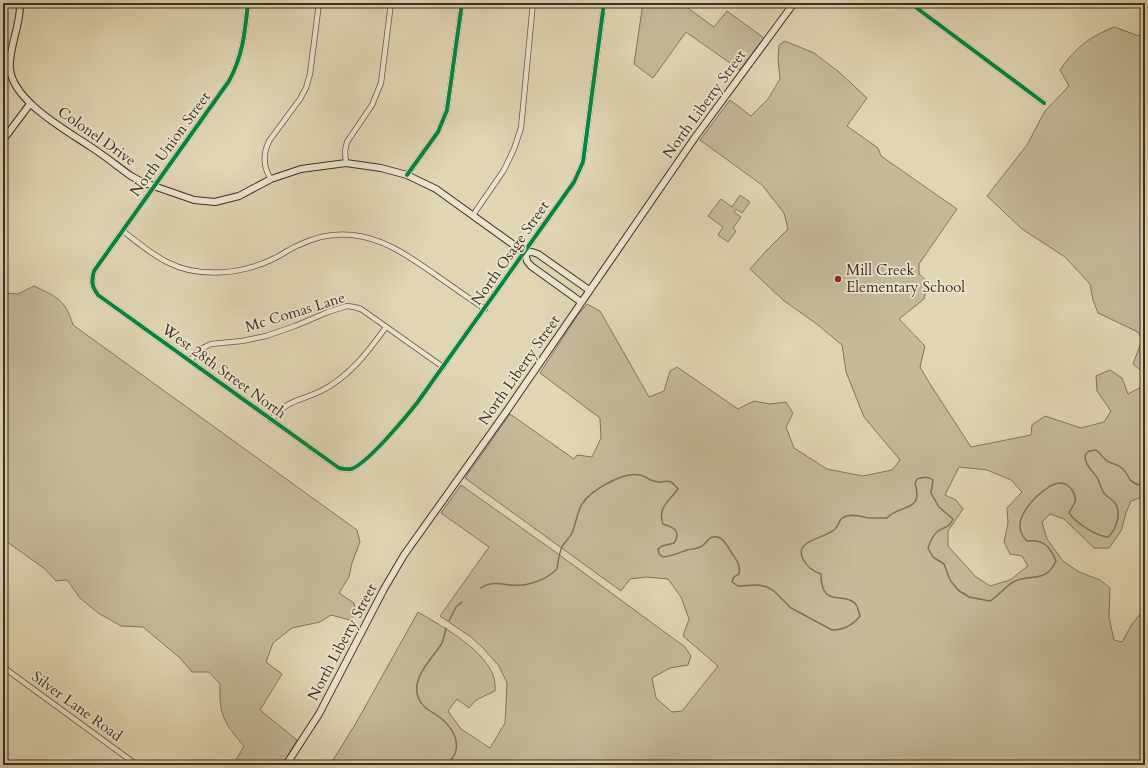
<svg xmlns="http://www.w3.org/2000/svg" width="1148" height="768" viewBox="0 0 1148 768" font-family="Cardo,serif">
	<rect width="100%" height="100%" fill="#e1d5b2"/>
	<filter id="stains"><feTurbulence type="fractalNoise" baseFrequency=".005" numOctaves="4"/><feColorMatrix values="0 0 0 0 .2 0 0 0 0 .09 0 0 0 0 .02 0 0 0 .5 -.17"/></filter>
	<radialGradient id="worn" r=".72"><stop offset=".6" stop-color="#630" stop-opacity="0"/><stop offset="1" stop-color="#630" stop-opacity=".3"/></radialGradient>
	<g fill="#c5b99a" stroke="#807460" fill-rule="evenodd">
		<path d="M643,3H681L714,27L727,11L764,38L740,70L686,32L653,78L634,64Z"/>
		<path d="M1114,27L1145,38V374L1133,364L1142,340L1138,332L1098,313L1093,300L1090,284L1065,257L1022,229L987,196L1027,145L1045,111L1069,86L1060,70C1075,48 1089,37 1114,27Z"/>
		<path d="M785,41L814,53L839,72L867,98L847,126L878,148L881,156L957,209L919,264V274L928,282L924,299L899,319L925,346L920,367L930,384L971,447L1031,435L1032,425L1045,416L1081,428L1104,422L1111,411L1097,391L1096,376L1110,370L1122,378L1128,394L1145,385V496L1131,501L1126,513L1121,531L1109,548H1094L1064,519L1050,514L1042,522L1047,539L1063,561L1079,572L1100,580L1110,588L1109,617L1114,640L1122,642L1132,624L1145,608V765H330L356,723L418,612C443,627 500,657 495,691L476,700L469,708L457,699L448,711L461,729L490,748L505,723L507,683L499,666L483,648L471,637L440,616L489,547L441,513L461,485L554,551L685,647L691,656L688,665L670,668L652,678L656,698L672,712L682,711L718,666L683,636L689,619L681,597L668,579L647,577L630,579L621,591L465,478L510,414L574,459L577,455L592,457L601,438L600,418L540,373L577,316L587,304L600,311L649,397L664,391L670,371L677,367L738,409L754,401L770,404L786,402L793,413L786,427L794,448L827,469L863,476L892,470L900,460L864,417L846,372L842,345L818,325L783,300L750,269L766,251L788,229L784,213L762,185L700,140L730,100L751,116L768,99L780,79L778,59L779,45ZM959,467L987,470L1011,480L1022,492L1007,508L1008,523L1004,542L1010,554L1022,556L1028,566L1010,580L990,586L975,576L948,546V531L963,509L956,500L945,495Z"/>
		<path d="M740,195L750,202L742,213L736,209L734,212L741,217L733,228L736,231L728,242L718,235L723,227L708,216L721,199L732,207Z"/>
		<path d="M34,286C57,297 65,299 73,325L357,530L360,542L352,563L349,577L339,593L354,603L356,614L350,620L331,615L320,622L292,628L273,643L266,662L282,674L260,710L297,740L282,765H233L244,746C224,723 219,715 220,684L209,672H192L180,658L143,627L121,626L98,613L80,598L67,580L56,581L45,569L3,539V293L18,294Z"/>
	</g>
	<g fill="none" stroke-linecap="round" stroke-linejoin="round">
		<g stroke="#7c715d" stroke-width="1.5">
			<path d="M481,588C491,581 501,584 511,585C527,587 546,580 557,569C558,561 559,552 563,545C566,541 570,537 572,533C576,523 577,513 582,504C591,490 624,471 640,475C645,476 649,480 654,481C666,485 667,475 678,489C669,501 657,508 663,524C673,527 682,531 674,543L662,546L658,549L659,554L663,557C672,556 679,553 687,550C692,549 697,549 702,546C707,543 709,535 717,537C724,538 728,547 731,552C736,560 741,564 739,574L734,577L732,582L738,586L758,585L767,587L774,591L791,608L832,630C844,630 853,625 860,616C859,613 858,609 857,606C846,589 821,611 821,574C812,571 807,567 803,559C793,540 827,538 835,529C839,525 839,519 844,517C852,513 861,517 869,518C875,518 881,518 887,518C901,503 924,513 915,483L917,479C923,477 928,476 933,480L931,493L939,507L953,519C949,528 946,526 938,531C933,535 930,542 928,548L933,557L944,564L950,580L958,590L969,597L990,601C1000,595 1005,586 1015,581C1033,574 1046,583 1056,561C1050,546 1043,539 1027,541C1012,526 1024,510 1035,498C1045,489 1061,474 1072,490C1074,493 1076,498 1075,502C1073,506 1071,509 1069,513C1076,523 1096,536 1108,537C1116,530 1122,513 1115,503C1112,499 1107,497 1104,493C1100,488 1100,481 1096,476C1090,468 1085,465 1085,455L1089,451L1096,450C1100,453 1104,459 1107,461C1112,464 1117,464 1122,468C1131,476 1125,480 1139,485L1145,482"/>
			<path d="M449,621L456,607L462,602"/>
			<path d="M446,628C445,633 444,638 442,643C433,658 411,677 418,697C422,709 434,712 443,720C455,731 462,746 451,760V765"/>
		</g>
		<defs>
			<g id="street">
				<path d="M248,3C245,32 243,55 229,81L94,271C91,281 92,287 98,295L339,468C343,469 347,470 351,469C366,465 406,417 417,403L574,182L583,162L604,3"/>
				<path d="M910,3L1044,103"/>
				<path d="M3,75L10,69"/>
				<path d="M346,163L345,151L347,142L372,105L381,83L391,3"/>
				<path d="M407,175L438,132L447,110L462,3"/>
				<path d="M271,179C263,167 263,154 269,141L300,99L306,88L310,74L319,3"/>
				<path d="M473,215L504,170L514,149L521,128L533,3"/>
				<path d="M123,231C137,242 151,254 167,262C200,279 243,274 275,258C283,254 291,248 299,245C315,237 334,233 352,235C383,238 407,255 433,273C450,285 467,297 485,309"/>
				<path d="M190,361L199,350L211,344L242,341L266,336L295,326L328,312L347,306L354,307L361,309L443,367"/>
				<path d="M271,420C290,398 298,402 321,391C349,377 368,352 386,327"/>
				<path d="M3,667L137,765"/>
			</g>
			<g id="secondary">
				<path d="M20,3C21,26 8,48 10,69C13,101 66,130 91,147C105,156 117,166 131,176L142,182L194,200L215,202L239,196L271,179L301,169L346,163L381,168L407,175L436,189L525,253L527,261L531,266L581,302"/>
				<path d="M3,140L30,104"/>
				<path d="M525,253L532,252L538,254L589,290"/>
				<path d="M286,765L319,714L384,589L404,555L506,412L696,136L794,3"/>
			</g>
		</defs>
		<use href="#street" stroke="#645848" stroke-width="6"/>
		<use href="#secondary" stroke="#3a2f25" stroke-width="8"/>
		<use href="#street" stroke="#ece4cd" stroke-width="4.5"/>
		<use href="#secondary" stroke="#ece4cd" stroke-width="6"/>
		<defs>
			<g id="cycleway">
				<path d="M248,3C245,32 243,55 229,81L94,271C91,281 92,287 98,295L339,468C343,469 347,470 351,469C366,465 406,417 417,403L574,182L583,162L604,3"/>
				<path d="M910,3L1044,103"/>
				<path d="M407,175L438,132L447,110L462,3"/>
			</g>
		</defs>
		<use href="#cycleway" stroke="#ece4cd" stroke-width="6"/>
		<use href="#cycleway" stroke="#00873e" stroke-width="4"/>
	</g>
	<circle fill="#8f2418" stroke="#ece4cd" stroke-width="1.5" cx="838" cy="279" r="4"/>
	<g text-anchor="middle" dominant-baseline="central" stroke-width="3.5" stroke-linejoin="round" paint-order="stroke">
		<g font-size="15" fill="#3a2f25" stroke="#ece4cd">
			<text transform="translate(704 104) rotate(-54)">North Liberty Street</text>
			<text transform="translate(97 136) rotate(35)">Colonel Drive</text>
			<text transform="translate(170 144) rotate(-54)">North Union Street</text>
			<text transform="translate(510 253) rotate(-55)">North Osage Street</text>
			<text transform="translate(295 312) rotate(-17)">Mc Comas Lane</text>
			<text transform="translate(519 370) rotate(-55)">North Liberty Street</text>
			<text transform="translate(224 371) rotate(36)">West 28th Street North</text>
			<text transform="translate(342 642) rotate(-62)">North Liberty Street</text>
			<text transform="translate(77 706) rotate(36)">Silver Lane Road</text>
		</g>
		<g font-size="15" fill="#3a2f25" stroke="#ece4cd" text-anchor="start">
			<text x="846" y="270">Mill Creek<tspan x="846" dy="17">Elementary School</tspan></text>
		</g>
	</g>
	<rect width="1148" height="768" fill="none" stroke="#e1d5b2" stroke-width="16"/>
	<rect x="4" y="4" width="1140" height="760" fill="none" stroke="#3a2f25" stroke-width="2"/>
	<rect x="8" y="8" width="1132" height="752" fill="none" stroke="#3a2f25"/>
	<rect width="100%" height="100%" filter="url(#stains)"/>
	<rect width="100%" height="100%" fill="url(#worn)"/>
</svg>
